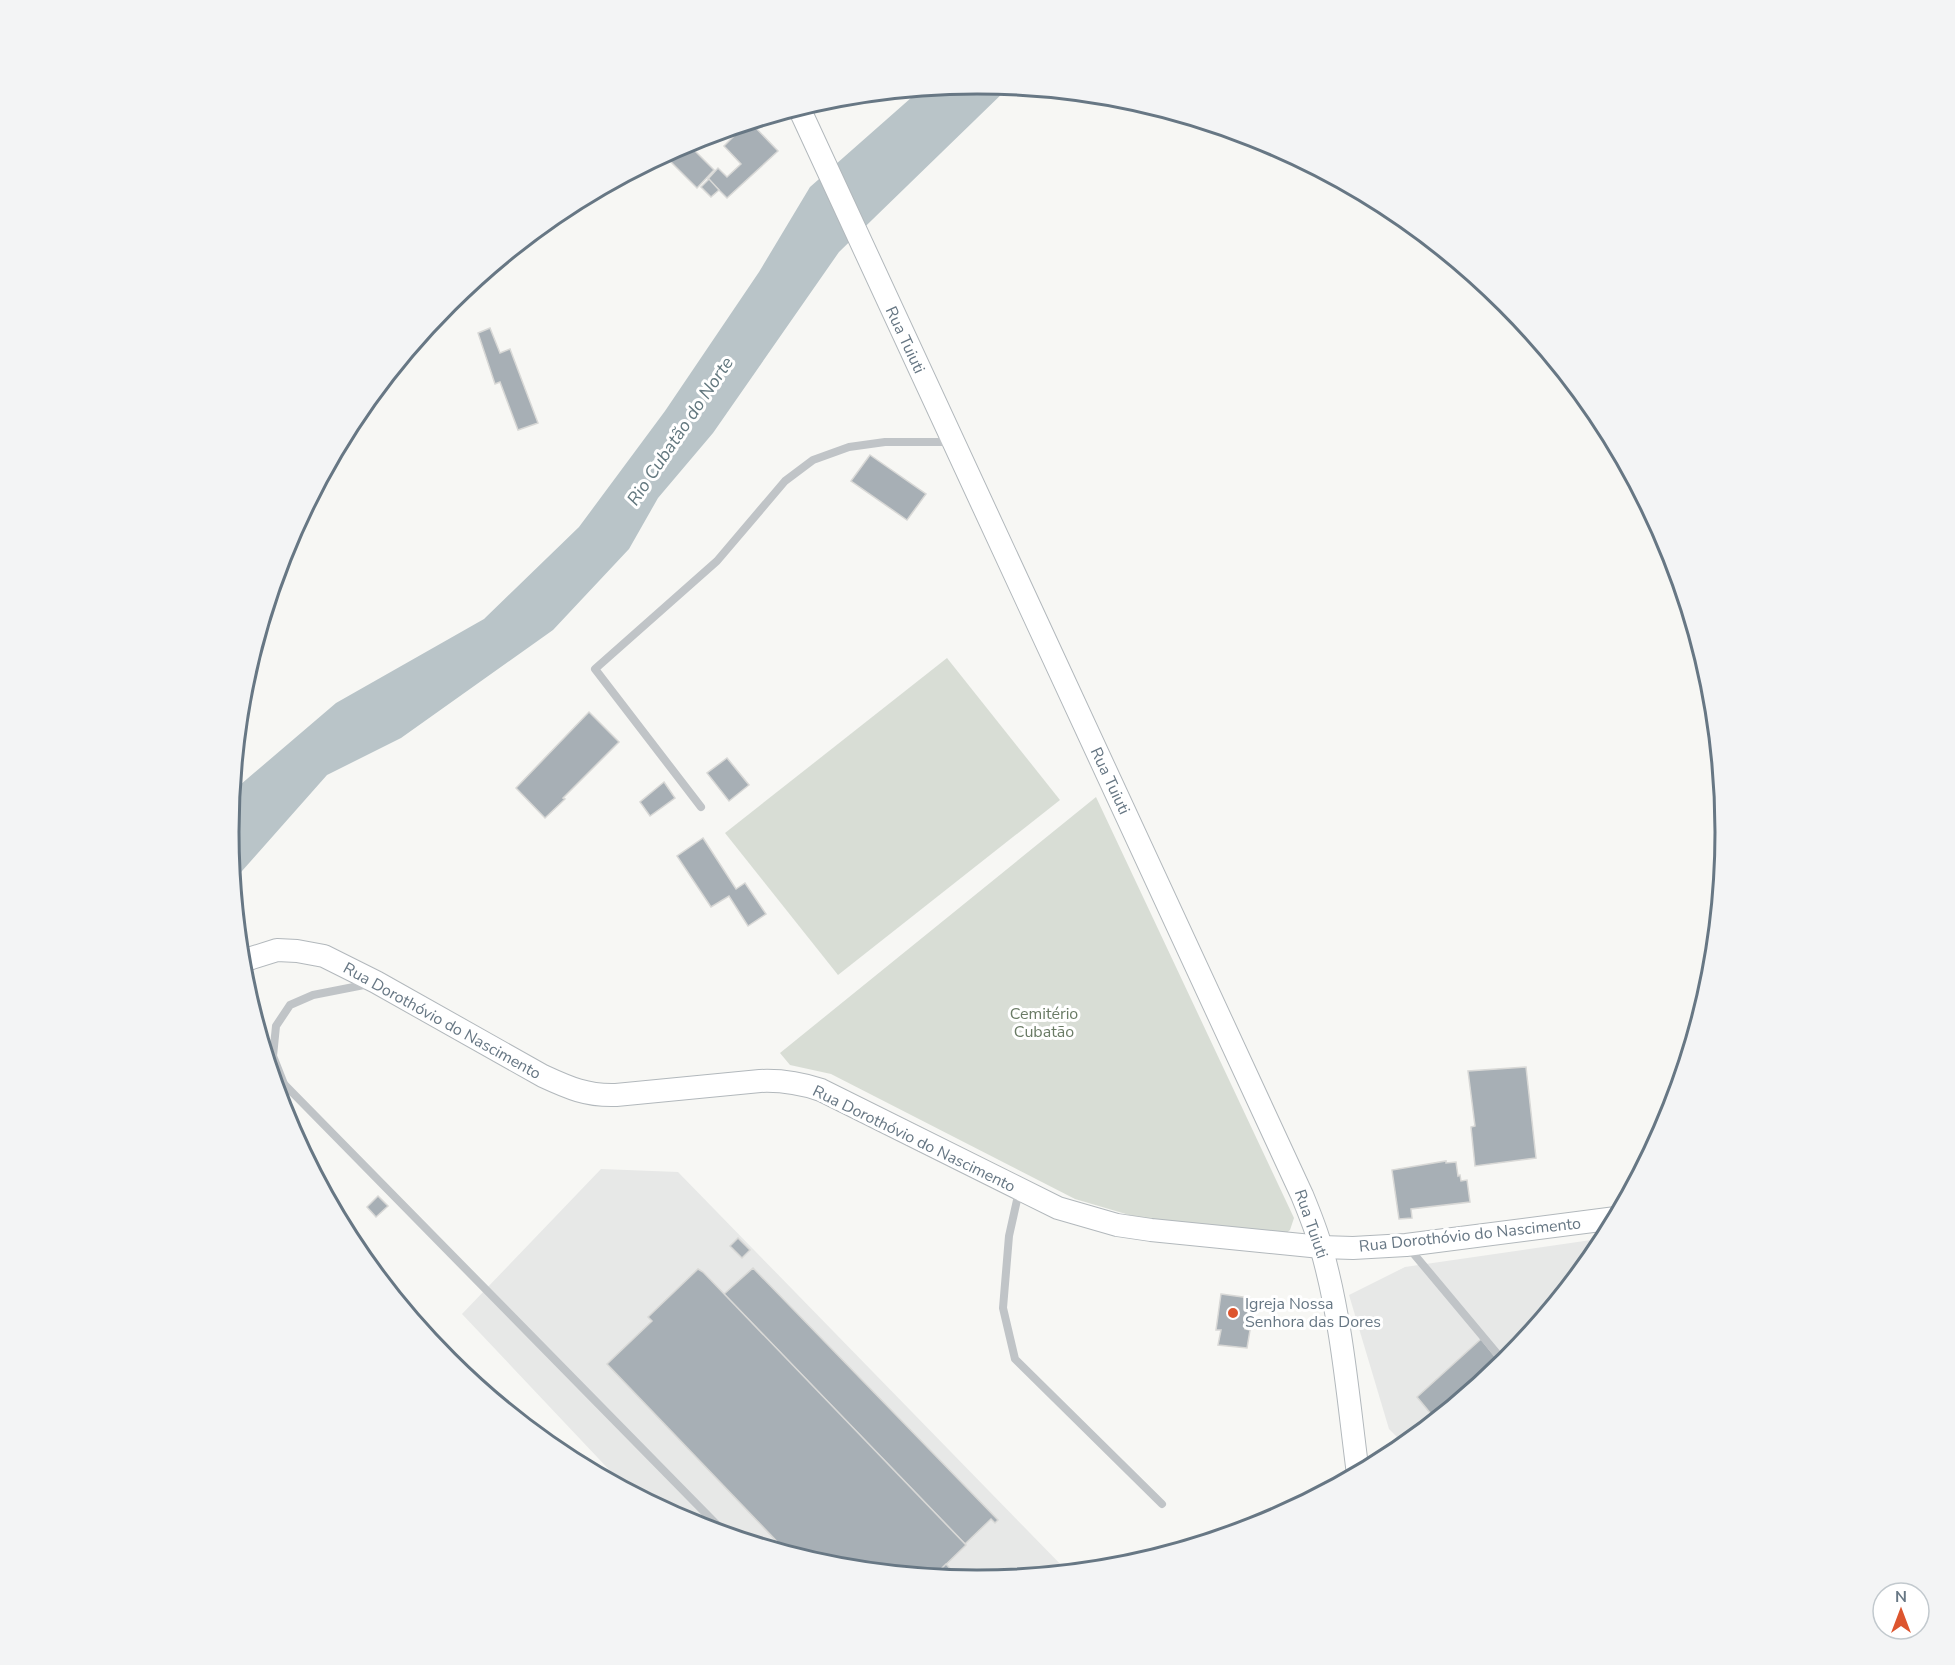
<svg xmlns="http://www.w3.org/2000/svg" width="1955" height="1665" viewBox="0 0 1955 1665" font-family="'Nunito Sans',sans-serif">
	<rect width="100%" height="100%" fill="#f7f7f4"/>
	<g fill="#e7e8e7">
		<path d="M601,1169L678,1172L1068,1572L978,1581L831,1567L691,1524L615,1484V1476L462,1314Z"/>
		<path d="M1605,1238L1600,1249L1507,1362L1405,1445L1389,1429L1349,1295L1405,1267Z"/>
	</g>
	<g fill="#d8ddd5">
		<path d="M947,658L1060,800L838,975L725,833Z"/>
		<path d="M1096,797L1294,1218L1290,1230L1278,1240L1153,1222L1075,1199L831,1074L790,1065L780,1053Z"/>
	</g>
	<path fill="#b9c4c8" d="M978,84L1009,87L839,252L713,433L658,498L629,549L553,630L401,738L327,775L234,880L229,832L233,791L336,703L484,619L579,527L665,411L759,272L810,187L920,90Z"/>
	<g fill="#a7afb5" stroke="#d8d8d6" stroke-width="1.5">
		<path d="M751,123L778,151L727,198L708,179L718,168L727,177L741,164L724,146L745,125Z"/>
		<path d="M687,143L714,170L697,188L669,160Z"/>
		<path d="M678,148L664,161L660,157Z"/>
		<path d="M709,179L719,190L711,197L701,187Z"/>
		<path d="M490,328L500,353L510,349L538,423L518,430L500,382L495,384L478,333Z"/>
		<path d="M870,455L926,494L907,520L851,481Z"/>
		<path d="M589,712L619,742L563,798L565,799L545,818L516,788Z"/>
		<path d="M727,758L749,785L729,801L707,773Z"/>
		<path d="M664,782L675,798L650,816L640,802Z"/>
		<path d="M703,838L736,889L745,883L766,914L748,926L729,896L711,907L677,856Z"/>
		<path d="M1526,1067L1536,1158L1475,1166L1471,1127L1475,1126L1468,1071Z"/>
		<path d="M1446,1161V1163L1456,1162L1458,1176L1460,1175L1461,1181L1467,1180L1470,1202L1411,1209L1412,1218L1399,1219L1392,1170Z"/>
		<path d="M378,1196L388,1206L376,1217L367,1207Z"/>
		<path d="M738,1238L750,1250L742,1258L730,1246Z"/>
		<path d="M753,1268L998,1520L995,1523L991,1519L965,1544L724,1294Z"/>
		<path d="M698,1269L703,1272L966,1545L933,1577L831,1567L789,1554L607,1364L652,1321L648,1317Z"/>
		<path d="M1221,1294L1250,1298L1245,1329L1250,1330L1247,1348L1218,1345L1221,1330H1216Z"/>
		<path d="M1481,1339L1502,1365L1436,1420L1417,1397Z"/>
		<path d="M946,1564L955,1574L951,1578L933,1577Z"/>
	</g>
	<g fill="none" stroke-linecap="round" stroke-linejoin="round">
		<defs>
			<g id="secondary">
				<path d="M799,108L1302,1195C1309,1212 1316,1229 1321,1247C1342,1320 1348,1398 1358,1474"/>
				<path d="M242,961L277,950L297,951L324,956L376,982L543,1076C569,1088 587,1096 616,1095L760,1081C782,1080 800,1083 821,1090L1058,1208L1117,1225L1151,1230L1321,1247L1353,1248L1406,1245L1616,1218"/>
			</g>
		</defs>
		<use href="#secondary" stroke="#b2b8bc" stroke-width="24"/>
		<g stroke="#c0c4c7" stroke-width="8">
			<path d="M701,807L595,669L717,561L785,481L813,460L849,447L885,442H952"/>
			<path d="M274,1081L284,1084L273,1056L276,1026L290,1005L313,995L369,984"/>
			<path d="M284,1084L727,1535"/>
			<path d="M1019,1191L1009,1236L1003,1308L1015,1359L1162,1504"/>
			<path d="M1408,1247L1505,1363"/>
		</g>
		<use href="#secondary" stroke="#fff" stroke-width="22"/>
	</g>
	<circle fill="#dd552e" stroke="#fff" stroke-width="2" cx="1233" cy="1313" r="6"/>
	<g text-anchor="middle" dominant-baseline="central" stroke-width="6" stroke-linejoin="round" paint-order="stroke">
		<g font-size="16" fill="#677784" stroke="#fff">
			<text transform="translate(905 340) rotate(65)">Rua Tuiuti</text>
			<text transform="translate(1110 781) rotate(65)">Rua Tuiuti</text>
			<text transform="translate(442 1021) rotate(29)">Rua Dorothóvio do Nascimento</text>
			<text transform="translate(914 1139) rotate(26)">Rua Dorothóvio do Nascimento</text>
			<text transform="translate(1311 1224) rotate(71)">Rua Tuiuti</text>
			<text transform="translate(1470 1235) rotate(-6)">Rua Dorothóvio do Nascimento</text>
		</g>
		<g font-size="16" fill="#6a7b65" stroke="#fff">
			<text x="1044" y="1014">Cemitério<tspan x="1044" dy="18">Cubatão</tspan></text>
		</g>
		<g font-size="16" fill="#677784" stroke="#fff" text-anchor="start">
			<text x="1245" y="1304">Igreja Nossa<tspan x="1245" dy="18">Senhora das Dores</tspan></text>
		</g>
		<g font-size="18" font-style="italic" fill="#63787f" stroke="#fff">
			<text transform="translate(680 431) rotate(-56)">Rio Cubatão do Norte</text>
		</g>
	</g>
	<path d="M0 0H1955V1665H0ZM239 832a738 738 0 1 1 1476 0a738 738 0 1 1-1476 0Z" fill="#f3f4f5" fill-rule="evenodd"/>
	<path fill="none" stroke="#677784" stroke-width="3" d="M239 832a738 738 0 1 1 1476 0a738 738 0 1 1-1476 0Z"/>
	<g transform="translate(1901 1611)"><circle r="28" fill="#ffffff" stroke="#c2c9ce" stroke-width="1.5"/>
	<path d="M0-4.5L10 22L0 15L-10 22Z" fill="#dd552e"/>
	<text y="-9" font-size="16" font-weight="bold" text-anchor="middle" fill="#677784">N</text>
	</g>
</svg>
